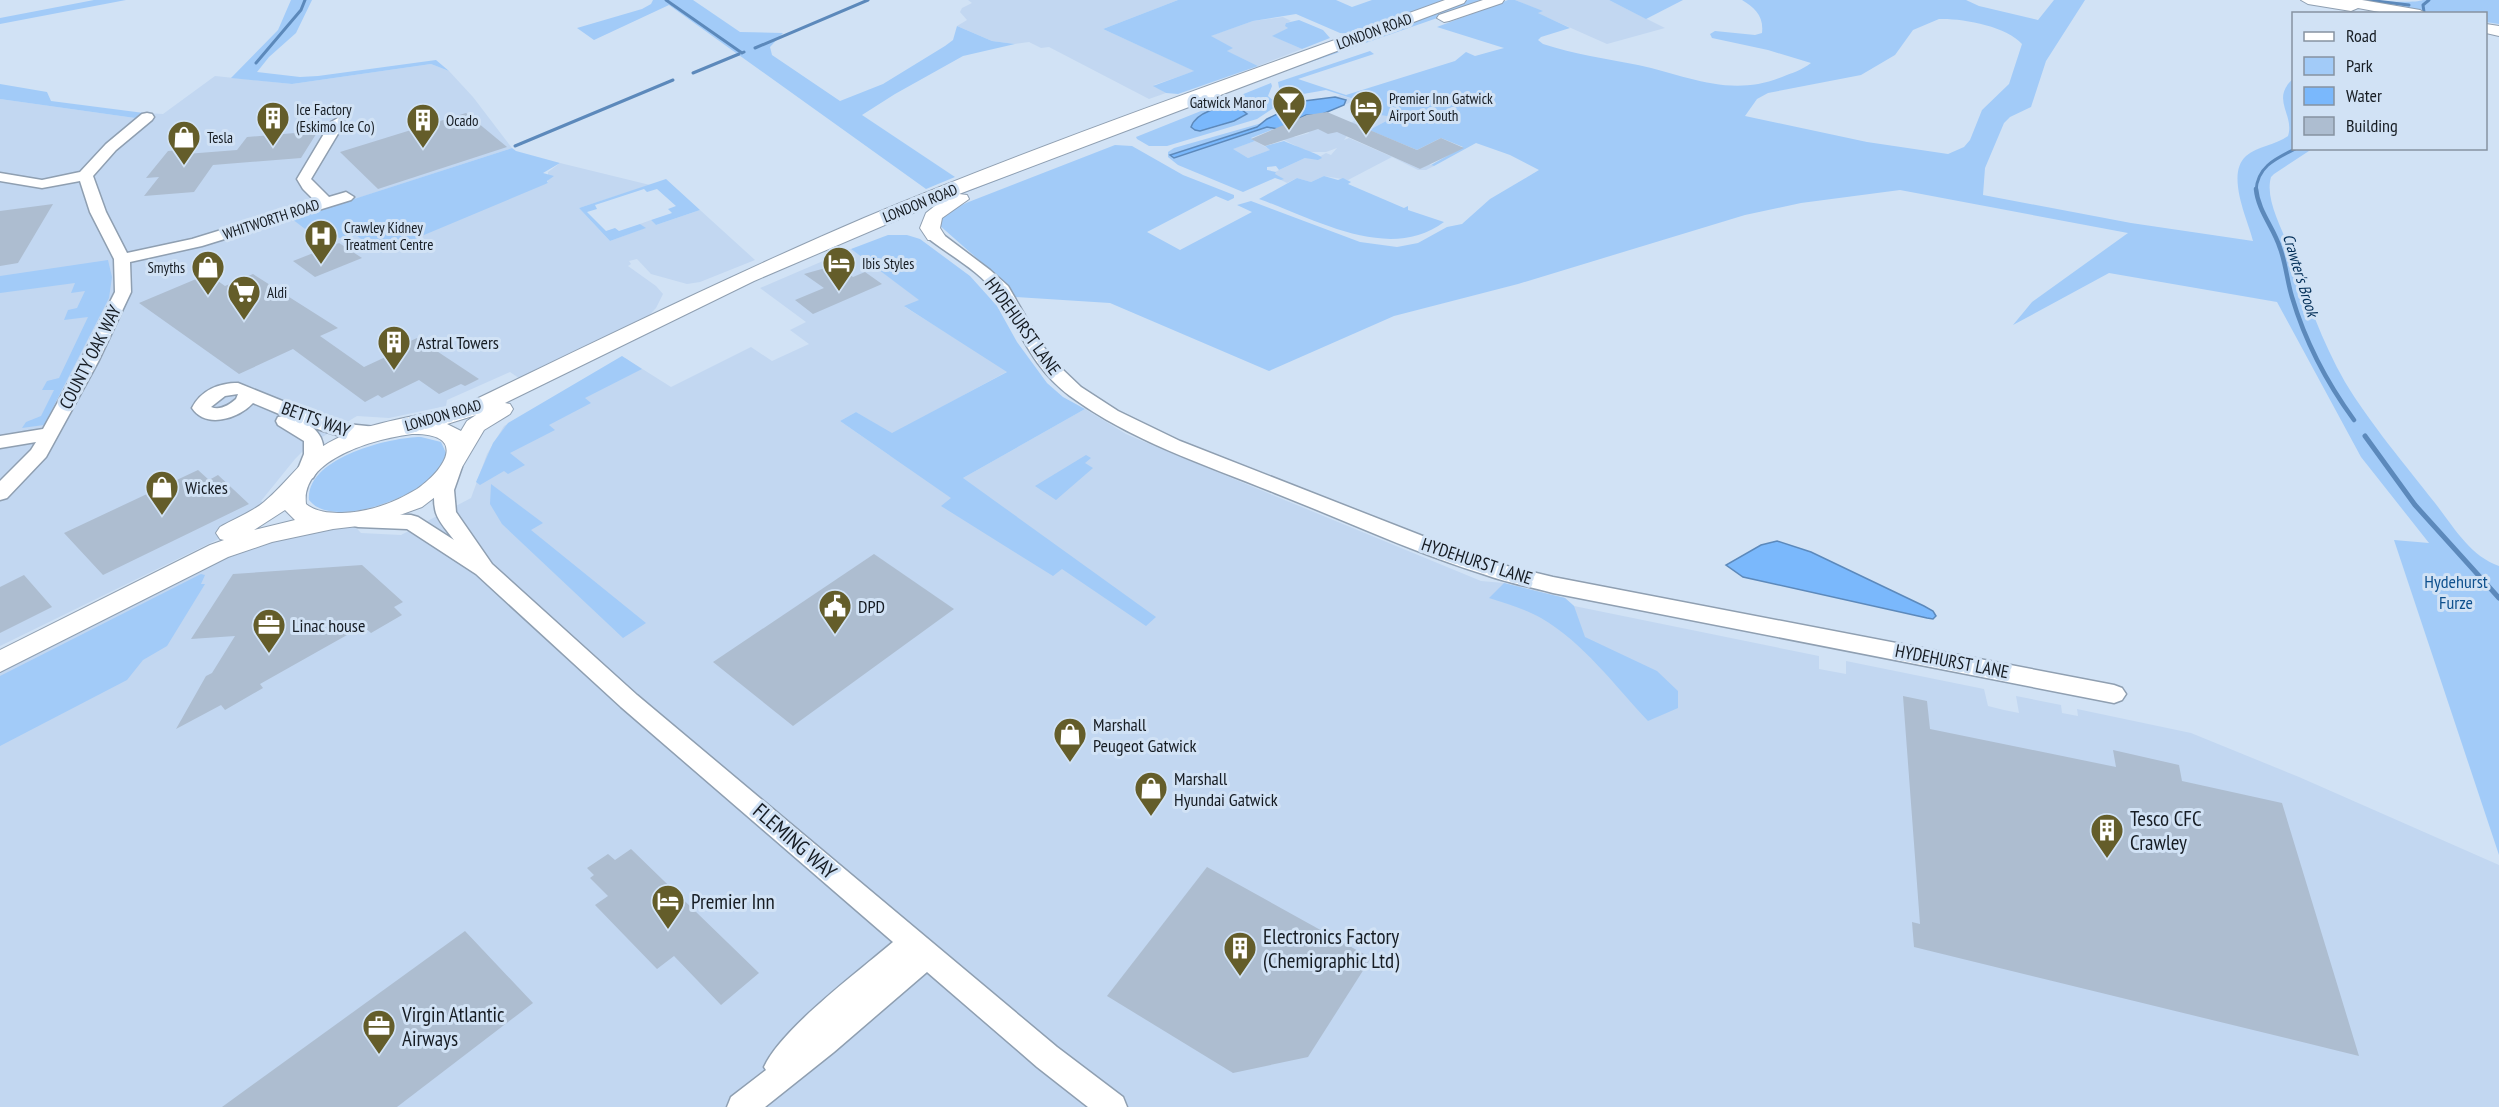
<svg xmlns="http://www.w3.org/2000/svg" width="2499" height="1107" viewBox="0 0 2499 1107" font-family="'PT Sans Narrow',sans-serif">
	<rect width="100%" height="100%" fill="#d1e2f5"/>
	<g fill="#c2d7f1">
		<path d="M968,0H1178L1103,29L1195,71L1154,85L1166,93L1149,99L1049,47L1041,48L1029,42L1015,44L992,41L957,26L967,20L960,12L962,8L972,3Z"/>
		<path d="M1515,0H1609L1665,28L1607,44L1537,13L1542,11Z"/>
		<path d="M1283,17L1291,21L1286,23L1288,28L1273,36L1302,49L1258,66L1226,51L1232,48L1210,36L1253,21Z"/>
		<path d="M431,64L449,71L473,97L512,148L293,219L331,232L339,238L357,236L548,183V172L560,163L650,185L579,208L610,241L645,228L640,224L651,220L656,225L700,210L755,260L700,282L687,284L651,274L637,259L629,261L631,264L628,266L656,286L663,294L656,308L635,330L526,383L510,372L447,400L446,406L389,418L357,416L309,445L295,459L261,501L272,509L241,528L0,646V99L135,118L144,113L163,114L215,76L292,84Z"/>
		<path d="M1340,95L1357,100L1363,119H1379V115L1394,117L1369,130L1349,124L1354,121V115L1350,112L1353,111V105L1349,103L1344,105L1346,100L1335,97Z"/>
		<path d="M1312,128L1350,131L1344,140L1349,138L1420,169L1429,164L1434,166L1426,170H1418L1392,157L1348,180L1324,176L1311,182L1297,178L1287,183L1281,180L1283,179L1274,174L1275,172L1305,158L1319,157L1326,153L1331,155L1337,148L1326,152H1308L1280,138L1290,135L1295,137L1309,133L1307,130Z"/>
		<path d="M1255,141L1271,150L1248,158L1232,149Z"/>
		<path d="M851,249L920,300L905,307L1008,371L892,434L856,412L840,421L889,455L963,478L1085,409L1126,434L1154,446L1481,581L1504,583L1565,598L1574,606L1819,656V669L1846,674V661L1984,689L1988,706L2004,710L2019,713L2016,696L2061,705L2062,713L2078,716L2077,709L2191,733L2299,777L2499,865V1107H0V662L192,563L349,520L361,533L401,535L471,498L487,454L504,426L625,358L671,387L751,347L772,361L809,344L790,330L806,322L760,288Z"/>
	</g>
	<g fill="#a2cbf8" fill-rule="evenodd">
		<path d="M94,0H126L0,24V18Z"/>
		<path d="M291,0H312L296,33L269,57L257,72L300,77L318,76L436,60L449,71L431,64L292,84L231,78L278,30Z"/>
		<path d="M653,0H693L740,32L783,33L770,47L772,55L840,101L883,84L945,46L953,40L957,26L992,41L1015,44L963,56L895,94L862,115L955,177L926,189L669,5L594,40L577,28L642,9L651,4Z"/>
		<path d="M1178,0H1336L1352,7L1372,0H1444L1349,34L1340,33L1296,14L1253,21L1211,36L1233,48L1227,51L1258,66L1178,94L1166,93L1153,86L1194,71L1103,29Z"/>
		<path d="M1468,0H1489L1256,81L915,212L925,204Z"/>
		<path d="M1508,0H1515L1543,11L1538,13L1570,28L1541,37L1538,40L1543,44C1574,54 1606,59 1638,65C1689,76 1730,98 1782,77C1792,73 1802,70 1811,63L1768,50L1712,38L1710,34L1715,31L1755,35L1762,33C1764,16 1755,8 1742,0H1966L1979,6L2038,20L2054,0H2085L2046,61L2031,107L2010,117L2004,123L1985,168L1983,195L2131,223L2253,241C2249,222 2225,175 2246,156C2257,146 2276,145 2288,136C2295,115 2270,99 2293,79L2294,148L2312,149L2274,174L2271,177C2265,198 2280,224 2287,243C2304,290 2320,338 2345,382C2369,422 2406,466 2435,503C2453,526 2470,556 2499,566V855L2394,540L2429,543L2361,457L2277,302L2109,273L2013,325L2032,302L2128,233L1900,190L1801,203L1745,215L1518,284L1394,316L1269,371L1110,303L1015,297L997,276L938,224L939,217L966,203L1115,145L1132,146L1183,175L1234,195V198L1228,201L1216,196L1147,232L1180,250L1252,212L1237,205L1251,201L1360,242L1397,247L1418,243L1447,227L1462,224L1490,199L1539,170L1510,155L1476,143L1434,166L1431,165L1463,147L1441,138L1417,150L1369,130L1394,117L1379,115L1378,108H1361L1357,100L1326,90L1286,97L1280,93L1278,82L1370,51L1374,54L1298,79L1346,95L1455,61L1466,52L1475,56L1504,48L1437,27ZM1939,19C1961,18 2007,26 2022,44L2009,84L1982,110L1970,140L1964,147L1948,154L1867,142L1745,116L1757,99L1768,93L1861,75L1895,55L1913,30Z"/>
		<path d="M1609,0H1683L1646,19Z"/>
		<path d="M2349,0C2364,0 2413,4 2423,0H2499V24L2486,22V14L2433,13Z"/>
		<path d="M1299,20L1323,30L1330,38L1302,49L1272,36L1288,28L1285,26L1286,23Z"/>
		<path d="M1271,83L1272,86L1268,96L1278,105L1257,119L1167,146H1149L1137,139L1136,137ZM1230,106L1247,114C1237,121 1203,134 1192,129V122L1214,110Z"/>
		<path d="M0,84L47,92L51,101L144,113L135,118L0,99Z"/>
		<path d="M1262,123L1274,129L1251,138L1255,141L1233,149L1248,158L1270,150L1265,146L1284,141C1294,146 1320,154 1322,158L1318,160L1305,158L1279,170L1276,166L1267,167V170L1276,172L1275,174L1284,179L1281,180L1275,178L1243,192L1178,165L1168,157V152L1174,148Z"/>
		<path d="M512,148L516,151L560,163L543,173L554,176L547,181L548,183L381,253L357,236L339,238L331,232L317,238L292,219Z"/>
		<path d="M1324,176L1338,180L1343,178L1351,182L1348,184L1404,208L1408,206V210L1444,222C1389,263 1315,219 1259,199L1297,178L1311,182Z"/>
		<path d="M666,179L700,210L656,225L651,220L672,213L668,209L676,206L657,189L647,192L644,189L595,205L597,209L587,212L606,231L615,228L619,231L640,224L646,228L610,241L579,208Z"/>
		<path d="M888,235H907L920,239L970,276L997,306L1017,342L1047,383L1063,397L1085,409L963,478L1156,617L1146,626L1062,569L1053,576L941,506L951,498L840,421L856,412L892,433L1007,372L904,306L919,300L851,249Z"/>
		<path d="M108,260L112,277L109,298L44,425L22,428L26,422L41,416L54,390H42L47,381L59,378L88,317L64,320L68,310L77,308L85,291L71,293L75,283L0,293V276Z"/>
		<path d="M622,356L642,369L585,398L591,403L549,425L555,430L510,453L525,465L508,474L504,471L480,485L476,482L493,443L508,423Z"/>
		<path d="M421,437L441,442L446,453C443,463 437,472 429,480C408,499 331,529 309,500C305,458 390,437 421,437Z"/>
		<path d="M1086,455L1091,458L1085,463L1093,468L1056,500L1035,486Z"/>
		<path d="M491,484L543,523L531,530L646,623L623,638L502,524L490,504Z"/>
		<path d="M201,574L205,575L201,584H205L167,646L143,660L127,680L0,746V676Z"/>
		<path d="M1504,583L1565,598L1574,606L1585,637L1657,671L1678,691V708L1648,721C1615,686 1583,642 1541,618C1525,609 1507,604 1489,598Z"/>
	</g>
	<g fill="#7ab8fc" stroke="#5c89bb" stroke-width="1.5">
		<path d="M1335,97L1346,100L1344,105L1320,115H1306L1278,129L1267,127L1174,158L1170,155L1257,127L1267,119L1304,101Z"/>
		<path d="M1237,106L1247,114L1234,121L1200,131L1195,130L1191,127C1196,112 1222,105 1237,106Z"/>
		<path d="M1777,541L1811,552L1924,606L1933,611L1936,616L1933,619L1927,618L1743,577L1726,565L1761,545Z"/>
	</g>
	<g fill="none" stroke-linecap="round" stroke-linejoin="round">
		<g stroke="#5c89bb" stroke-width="3">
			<path d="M666,0L742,53L744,52"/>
			<path d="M2367,0L2409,5"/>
			<path d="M2424,12L2423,5L2429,0"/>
			<path d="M755,48L868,0"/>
			<path d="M256,63L301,10L305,0"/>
			<path d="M693,73L739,54"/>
			<path d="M515,146L673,80"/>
			<path d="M2256,191C2257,166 2277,158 2297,148"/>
		</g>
		<path stroke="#5c89bb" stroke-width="4.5" d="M2256,189C2258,211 2274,228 2280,248C2286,264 2287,281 2292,297C2305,341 2327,383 2354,420"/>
		<path stroke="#5c89bb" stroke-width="5" d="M2365,436L2415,505L2499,598"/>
	</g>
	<g fill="#adbdd0">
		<path d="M1327,112L1417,150L1441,138L1464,148L1420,169L1337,132L1328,134L1318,129L1265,146L1251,139L1307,115Z"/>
		<path d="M466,113L507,147L378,189L340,152Z"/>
		<path d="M318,131L301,158L213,165L194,192L144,196L159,177L146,178L168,151L191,149L186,154L237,150L247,137Z"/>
		<path d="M53,204L18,263L0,266V211Z"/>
		<path d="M339,243L362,258L315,277L293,261Z"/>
		<path d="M836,265L853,277L865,272L882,284L813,314L795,300L824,288L804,274Z"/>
		<path d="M208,274L225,286L253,274L338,328L320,336L364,367L407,347L404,344L417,338L479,379L465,386L461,384L439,394L419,380L382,398L378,395L365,402L293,349L239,374L139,303Z"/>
		<path d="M198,470L209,480L218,475L249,504L103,575L64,533Z"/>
		<path d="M874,554L954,609L793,726L713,662Z"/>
		<path d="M362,565L403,602L394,607L402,615L371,633L363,626L260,684L263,688L225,710L221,705L176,729L206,676L212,673L235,636L191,639L233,574Z"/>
		<path d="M24,575L52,607L0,633V587Z"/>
		<path d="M1903,696L1927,701L1930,729L2116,767L2113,750L2179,765L2182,781L2282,803L2359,1056L1914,947L1912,922L1920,924Z"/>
		<path d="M631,849L759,973L721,1005L674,956L657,969L595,905L608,896L590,878L594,875L587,868L608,854L615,860Z"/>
		<path d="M1207,867L1371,958L1308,1057L1233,1073L1107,996Z"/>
		<path d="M465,931L533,1003L397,1107H222Z"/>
	</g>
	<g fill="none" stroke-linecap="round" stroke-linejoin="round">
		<defs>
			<g id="minor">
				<path d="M147,113L152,114L154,117L152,120L116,150L93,176L106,212L127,253L192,239L315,201L303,189L297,179L331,122L338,118L345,122L311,179L329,197L346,192L354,197L351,200L202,246L130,262L131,292L98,362L46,457L7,498L0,500V481L31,450L36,442L0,448V436L43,429L80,362L115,292L114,259L90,212L80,181L42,188L0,181V173L42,180L80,172L106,144L142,114Z"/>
				<path d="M935,231L941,233L990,270L1008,286L1042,345L1060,367L1081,387L1118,411L1180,441L1438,542L1494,563L1553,577L2114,685L2122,688L2126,694L2122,700L2114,703L1553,593C1530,587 1505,582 1483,574C1412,552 1344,520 1275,493C1206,465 1131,441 1070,396C1031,367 1021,331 996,294C981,272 951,256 929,239L927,236Z"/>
				<path d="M238,383L337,423L386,428L389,432L386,436C361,443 336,436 312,427C330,442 324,461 313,478L306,480L299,478L296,474L304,454V441L278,425L276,421L278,417L284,416L253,403C238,419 206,429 192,408C201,390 219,383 238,383ZM238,394L236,399C229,405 220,411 211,407L225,396Z"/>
				<path d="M452,461L459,463L462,467L454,490L456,512L492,564L637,695L1057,1047L1123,1097L1127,1107H1088L1037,1067L927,972L834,1052L765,1107H727L731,1097L766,1070L764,1067C781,1029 859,971 893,942L621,707L476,574L407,529L358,527L351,525L348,520L351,515L358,513L411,515L418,517L454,540C448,532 439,522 436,513C431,496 436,476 445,463Z"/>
			</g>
			<g id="major">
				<path d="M1445,0H1466L1464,3L959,194L967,195L969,199L942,218L940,228L945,236L942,240H928L920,228L926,213L941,201L754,281L505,403L510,404L513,409L510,414L484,430L452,484L422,507L375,524L333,529L272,542L228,557L0,672V650L210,545L224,540L220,539L216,533L220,527C234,519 252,512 264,502C287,483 302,458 328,443C368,420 426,417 470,402C601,339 731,275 864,218C1055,138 1251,71 1445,0ZM476,415L467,421L461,431L447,424ZM412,434C467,433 447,468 417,489C394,503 369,512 342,513C329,513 316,512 306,504C300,458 379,438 412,434ZM285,510L295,520L254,530Z"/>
				<path d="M1483,0H1504L1502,3L1449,21L1444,22L1437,18L1439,15Z"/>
				<path d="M2301,0H2362L2420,10L2427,14H2390L2358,8L2351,11L2308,4Z"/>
				<path d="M2486,24L2499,26V36L2486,33Z"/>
			</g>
		</defs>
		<use href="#minor" stroke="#8f9fb1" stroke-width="3"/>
		<use href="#major" stroke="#8f9fb1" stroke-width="2"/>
		<use href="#minor" fill="#fff" fill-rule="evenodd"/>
		<use href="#major" fill="#fff" fill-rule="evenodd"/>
	</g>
	<defs>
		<symbol id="bar-pin" viewBox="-11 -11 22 30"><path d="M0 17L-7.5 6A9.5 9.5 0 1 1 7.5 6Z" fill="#645d2a" stroke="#d1e2f5"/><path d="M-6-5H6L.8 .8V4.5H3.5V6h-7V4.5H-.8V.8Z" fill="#fff"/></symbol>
		<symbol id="hotel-pin" viewBox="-11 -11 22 30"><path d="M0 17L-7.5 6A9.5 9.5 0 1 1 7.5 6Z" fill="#645d2a" stroke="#d1e2f5"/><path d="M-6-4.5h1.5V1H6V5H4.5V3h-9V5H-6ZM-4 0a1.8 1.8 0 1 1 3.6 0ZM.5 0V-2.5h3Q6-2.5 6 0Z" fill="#fff"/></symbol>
		<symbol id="building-pin" viewBox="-11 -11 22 30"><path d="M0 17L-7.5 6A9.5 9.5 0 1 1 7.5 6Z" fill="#645d2a" stroke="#d1e2f5"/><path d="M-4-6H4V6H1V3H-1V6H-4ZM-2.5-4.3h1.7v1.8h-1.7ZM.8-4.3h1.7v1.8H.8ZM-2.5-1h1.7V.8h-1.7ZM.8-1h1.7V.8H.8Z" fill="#fff"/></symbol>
		<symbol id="shop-pin" viewBox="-11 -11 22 30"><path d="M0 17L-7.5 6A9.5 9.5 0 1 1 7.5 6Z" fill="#645d2a" stroke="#d1e2f5"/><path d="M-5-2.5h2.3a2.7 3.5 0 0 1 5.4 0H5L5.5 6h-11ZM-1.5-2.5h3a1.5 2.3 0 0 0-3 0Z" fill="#fff"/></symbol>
		<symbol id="hospital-pin" viewBox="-11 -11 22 30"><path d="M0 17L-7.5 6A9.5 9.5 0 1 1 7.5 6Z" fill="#645d2a" stroke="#d1e2f5"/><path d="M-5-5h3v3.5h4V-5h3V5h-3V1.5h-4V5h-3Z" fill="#fff"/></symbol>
		<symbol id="supermarket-pin" viewBox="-11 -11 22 30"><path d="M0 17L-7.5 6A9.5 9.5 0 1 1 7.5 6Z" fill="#645d2a" stroke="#d1e2f5"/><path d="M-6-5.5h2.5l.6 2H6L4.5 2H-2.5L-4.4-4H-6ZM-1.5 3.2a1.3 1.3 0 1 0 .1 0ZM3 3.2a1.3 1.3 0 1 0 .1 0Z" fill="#fff"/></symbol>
		<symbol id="civic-pin" viewBox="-11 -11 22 30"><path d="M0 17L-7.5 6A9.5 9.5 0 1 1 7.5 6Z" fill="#645d2a" stroke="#d1e2f5"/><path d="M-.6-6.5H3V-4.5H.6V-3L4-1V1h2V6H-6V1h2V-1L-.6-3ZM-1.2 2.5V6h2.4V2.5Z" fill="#fff"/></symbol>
		<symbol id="office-pin" viewBox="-11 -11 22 30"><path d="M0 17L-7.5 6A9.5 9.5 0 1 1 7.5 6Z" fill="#645d2a" stroke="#d1e2f5"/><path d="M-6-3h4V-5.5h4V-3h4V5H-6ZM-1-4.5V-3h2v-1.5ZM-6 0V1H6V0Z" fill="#fff"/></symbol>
	</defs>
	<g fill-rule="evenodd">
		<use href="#bar-pin" x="1270" y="83" width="38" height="52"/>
		<use href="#hotel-pin" x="1347" y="88" width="38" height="52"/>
		<use href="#building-pin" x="254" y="99" width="38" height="52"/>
		<use href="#building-pin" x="404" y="101" width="38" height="52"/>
		<use href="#shop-pin" x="165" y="118" width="38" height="52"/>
		<use href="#hospital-pin" x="302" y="217" width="38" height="52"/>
		<use href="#hotel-pin" x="820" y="244" width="38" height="52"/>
		<use href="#shop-pin" x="189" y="248" width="38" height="52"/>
		<use href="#supermarket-pin" x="225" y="273" width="38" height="52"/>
		<use href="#building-pin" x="375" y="323" width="38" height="52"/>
		<use href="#shop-pin" x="143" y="468" width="38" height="52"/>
		<use href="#civic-pin" x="816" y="587" width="38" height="52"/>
		<use href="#office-pin" x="250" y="606" width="38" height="52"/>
		<use href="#shop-pin" x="1051" y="715" width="38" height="52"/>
		<use href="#shop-pin" x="1132" y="769" width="38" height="52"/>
		<use href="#building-pin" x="2088" y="811" width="38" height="52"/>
		<use href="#hotel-pin" x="649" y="882" width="38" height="52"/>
		<use href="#building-pin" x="1221" y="929" width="38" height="52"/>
		<use href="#office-pin" x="360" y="1007" width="38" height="52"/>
	</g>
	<g text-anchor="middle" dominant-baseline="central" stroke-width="6" stroke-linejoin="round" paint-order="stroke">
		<g font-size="15" fill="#161c23" stroke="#d1e2f5">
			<text transform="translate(1374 31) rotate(-20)">LONDON ROAD</text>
			<text transform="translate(920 203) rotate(-22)">LONDON ROAD</text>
			<text transform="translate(271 219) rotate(-18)">WHITWORTH ROAD</text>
			<text transform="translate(443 415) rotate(-16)">LONDON ROAD</text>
		</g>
		<g font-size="15" fill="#161c23" stroke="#d1e2f5" text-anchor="start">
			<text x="1389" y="98">Premier Inn Gatwick<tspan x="1389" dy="17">Airport South</tspan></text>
			<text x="1266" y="102" text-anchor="end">Gatwick Manor</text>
			<text x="296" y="109">Ice Factory<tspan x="296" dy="17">(Eskimo Ice Co)</tspan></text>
			<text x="446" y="120">Ocado</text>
			<text x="207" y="137">Tesla</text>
			<text x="344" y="227">Crawley Kidney<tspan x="344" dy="17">Treatment Centre</tspan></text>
			<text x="862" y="263">Ibis Styles</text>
			<text x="185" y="267" text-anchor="end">Smyths</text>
			<text x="267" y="292">Aldi</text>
		</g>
		<g font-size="16" font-style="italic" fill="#002d56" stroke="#d1e2f5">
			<text transform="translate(2301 275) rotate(73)">Crawter's Brook</text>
		</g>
		<g font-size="18" fill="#161c23" stroke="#d1e2f5">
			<text transform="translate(1023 326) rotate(54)">HYDEHURST LANE</text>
			<text transform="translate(90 357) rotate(-63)">COUNTY OAK WAY</text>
			<text transform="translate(316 419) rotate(20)">BETTS WAY</text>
			<text transform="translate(1477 561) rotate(18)">HYDEHURST LANE</text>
			<text transform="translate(1952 661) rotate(11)">HYDEHURST LANE</text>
		</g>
		<g font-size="18" fill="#161c23" stroke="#d1e2f5" text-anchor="start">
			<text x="417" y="342">Astral Towers</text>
			<text x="185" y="487">Wickes</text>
			<text x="858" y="606">DPD</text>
			<text x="292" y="625">Linac house</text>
			<text x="1093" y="724">Marshall<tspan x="1093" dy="21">Peugeot Gatwick</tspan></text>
			<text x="1174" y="778">Marshall<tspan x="1174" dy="21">Hyundai Gatwick</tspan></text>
		</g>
		<g font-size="18" fill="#0f518e" stroke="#d1e2f5">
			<text x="2456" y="581">Hydehurst<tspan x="2456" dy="21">Furze</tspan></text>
		</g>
		<g font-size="21" fill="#161c23" stroke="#d1e2f5" text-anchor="start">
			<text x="2130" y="818">Tesco CFC<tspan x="2130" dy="24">Crawley</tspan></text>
			<text x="691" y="901">Premier Inn</text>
			<text x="1263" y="936">Electronics Factory<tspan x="1263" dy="24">(Chemigraphic Ltd)</tspan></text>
			<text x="402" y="1014">Virgin Atlantic<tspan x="402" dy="24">Airways</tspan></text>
		</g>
		<g font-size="21" fill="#161c23" stroke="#d1e2f5">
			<text transform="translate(795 841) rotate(41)">FLEMING WAY</text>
		</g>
	</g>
	<rect x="2292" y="12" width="195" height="138" fill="#d1e2f5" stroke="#8693a1" stroke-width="1.5"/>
	<rect x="2304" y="32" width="30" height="9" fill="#ffffff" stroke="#8693a1" stroke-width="1.5"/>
	<text x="2346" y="42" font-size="18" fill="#161c23">Road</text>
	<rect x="2304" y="57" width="30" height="18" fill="#a2cbf8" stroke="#8693a1" stroke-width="1.5"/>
	<text x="2346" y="72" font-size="18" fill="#161c23">Park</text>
	<rect x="2304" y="87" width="30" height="18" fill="#7ab8fc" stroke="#8693a1" stroke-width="1.5"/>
	<text x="2346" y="102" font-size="18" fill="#161c23">Water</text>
	<rect x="2304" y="117" width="30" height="18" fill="#adbdd0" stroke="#8693a1" stroke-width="1.5"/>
	<text x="2346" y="132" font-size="18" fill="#161c23">Building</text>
</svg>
